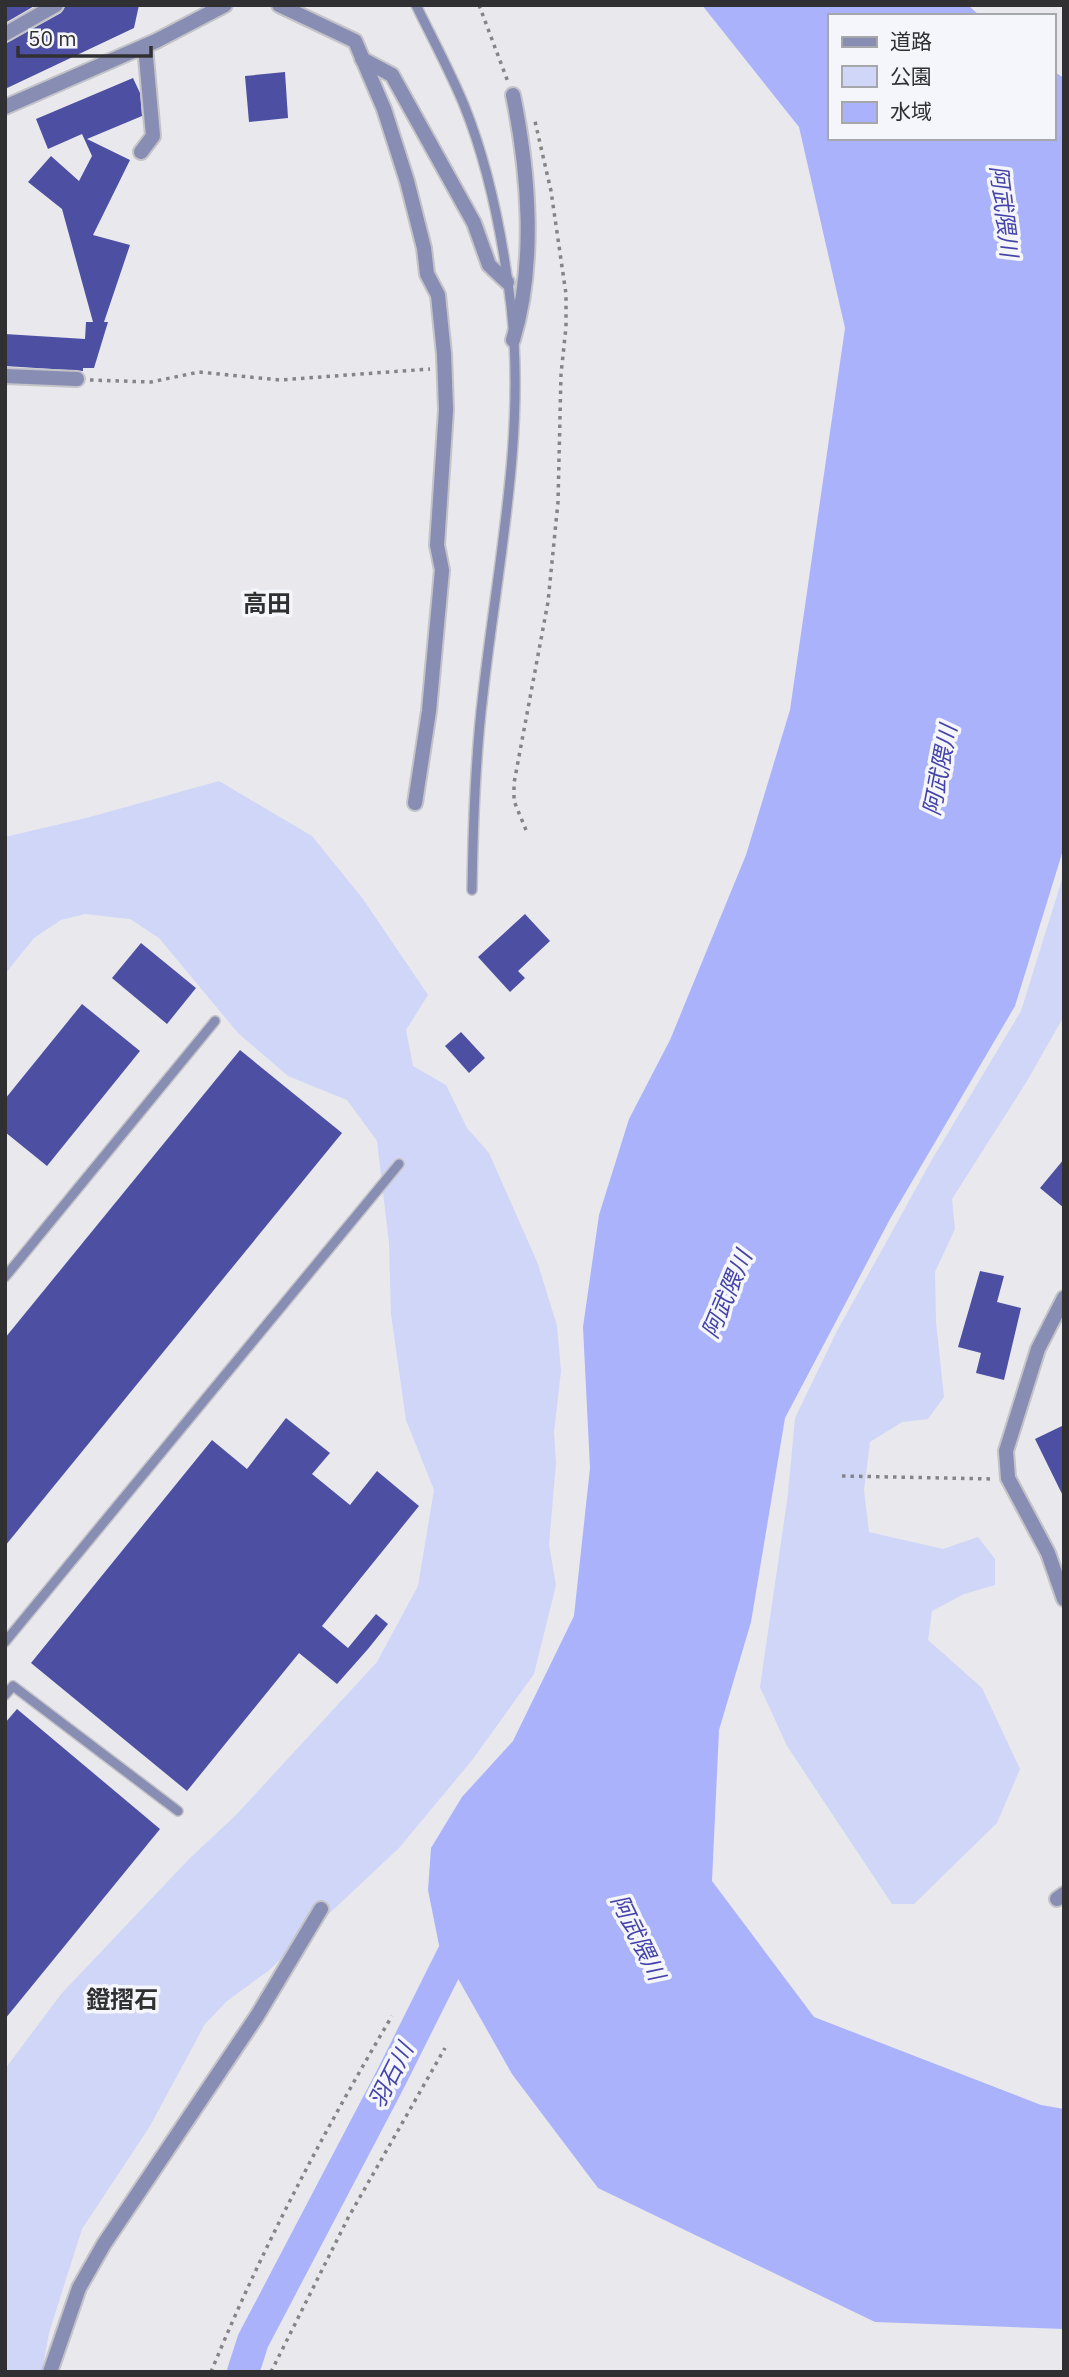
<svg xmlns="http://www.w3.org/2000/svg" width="1069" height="2377" viewBox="0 0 1069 2377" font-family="'IBM Plex Sans','Noto Sans JP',sans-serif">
	<rect width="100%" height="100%" fill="#e8e8ed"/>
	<g fill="#d0d6f8">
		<path d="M219,781L312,836L363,899L428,995L406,1030L413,1066L446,1085L467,1128L489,1153L538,1264L557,1326L561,1371L554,1432L556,1463L549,1545L556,1585L534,1674L473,1759L399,1848L268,1971L227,2001L205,2024L150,2126L82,2229L49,2333L42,2372H5V2069L62,1993L190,1858L236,1815L377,1662L418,1586L434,1490L406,1420L391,1314L389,1243L377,1141L347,1100L288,1076L238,1033L159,938L130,919L85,914L61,920L34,938L5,974V837L90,817Z"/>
		<path d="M1064,873V1016L1027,1081L952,1199L955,1229L935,1272L936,1322L944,1397L928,1419L902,1422L870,1442L864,1490L869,1532L943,1549L978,1537L995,1559V1585L964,1594L932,1611L928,1640L982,1688L1020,1769L997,1823L914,1904H892L787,1746L760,1687L788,1494L795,1418L837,1331L930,1163L1021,1011Z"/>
	</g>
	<path fill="#aab2fb" d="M702,5H968L980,16H829V138H1053V71L1064,78V847L1015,1006L890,1219L785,1418L751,1622L719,1730L712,1881L814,2017L1041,2105L1064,2109V2329L875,2322L598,2188L512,2074L439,1945L428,1890L431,1848L462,1797L513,1741L574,1616L590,1468L583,1327L599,1215L629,1119L670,1040L746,855L790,710L845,328L799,127Z"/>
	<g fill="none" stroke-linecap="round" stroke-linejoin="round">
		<path stroke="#aab2fb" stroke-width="32" d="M243,2372L253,2341L390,2080L468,1924"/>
	</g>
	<g fill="#4d50a2">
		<path d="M5,5H36L5,23Z"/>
		<path d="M66,5H139L134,28L5,89V44L61,13Z"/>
		<path d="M285,72L288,118L249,122L245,76Z"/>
		<path d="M133,78L140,93L142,116L87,139L130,160L93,235L130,245L104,322H108L94,368H83V371L5,366V334L85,339L86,322H93L62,209L28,182L51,156L79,181L92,156L82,134L48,149L36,119Z"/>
		<path d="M525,914L550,941L518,971L525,978L510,992L478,957Z"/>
		<path d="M141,943L196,988L167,1024L112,978Z"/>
		<path d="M82,1004L140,1051L47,1166L5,1132V1099Z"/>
		<path d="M461,1032L485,1058L469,1073L445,1046Z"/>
		<path d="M240,1050L342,1133L5,1546V1338Z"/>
		<path d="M1064,1159V1208L1040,1188Z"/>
		<path d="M980,1271L1004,1276L997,1302L1021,1308L1004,1380L976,1373L981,1353L958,1347Z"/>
		<path d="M286,1418L330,1453L312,1474L350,1505L377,1471L419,1506L322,1626L348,1648L376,1614L388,1624L368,1649L337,1684L299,1653L187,1791L31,1663L212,1440L247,1469Z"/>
		<path d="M1064,1425V1498L1035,1439Z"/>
		<path d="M17,1709L160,1829L5,2019V1723Z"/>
	</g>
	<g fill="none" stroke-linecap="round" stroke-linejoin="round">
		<defs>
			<g id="service">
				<path d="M416,5C432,38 450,71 464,105C489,167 503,239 511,306C526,435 497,567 483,694C475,759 473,824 472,890"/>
				<path d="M5,1277L215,1021"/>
				<path d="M5,1642L399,1164"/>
				<path d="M5,1695L13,1686L178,1811"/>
			</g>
			<g id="minor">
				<path d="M279,5L355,41L384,109L407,181L424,248L427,274L438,295L444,354L446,410L437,545L442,570L429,711L415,803"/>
				<path d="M5,34L56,5"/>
				<path d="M362,59L392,75L474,223L489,265L507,282"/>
				<path d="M513,95C529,173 536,264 513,340"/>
				<path d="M5,107L156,41L225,5"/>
				<path d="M141,152L153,136L145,46"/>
				<path d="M5,376L77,379"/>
				<path d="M1064,1298L1038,1349L1006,1451L1008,1478L1048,1553L1064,1599"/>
				<path d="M1057,1899L1064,1894"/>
				<path d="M50,2372L79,2288L104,2244L257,2016L321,1909"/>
			</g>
		</defs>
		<use href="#service" stroke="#c3c3c8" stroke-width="12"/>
		<use href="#minor" stroke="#c3c3c8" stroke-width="18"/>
		<g stroke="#858588" stroke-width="3.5" stroke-dasharray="3.5 5" stroke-linecap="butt">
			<path d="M479,5L508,82"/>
			<path d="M90,380L151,382L199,372L280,380L430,369"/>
			<path d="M526,830L514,801V783L548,602L558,502L561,374L566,327V294L551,191L534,117"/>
			<path d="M842,1476L994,1479"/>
			<path d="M211,2372C262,2248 324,2131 392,2016"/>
			<path d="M271,2372L348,2218L445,2048"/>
		</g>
		<use href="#service" stroke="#888db4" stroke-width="9"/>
		<use href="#minor" stroke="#888db4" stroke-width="14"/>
	</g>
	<g text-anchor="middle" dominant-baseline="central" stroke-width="7" stroke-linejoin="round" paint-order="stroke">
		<g font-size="23" font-style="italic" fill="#4543a9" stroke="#f5f6fb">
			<text transform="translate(1005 211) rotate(83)">阿武隈川</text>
			<text transform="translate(939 770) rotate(-79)">阿武隈川</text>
			<text transform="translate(726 1294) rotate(-67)">阿武隈川</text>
			<text transform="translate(639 1937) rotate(64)">阿武隈川</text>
			<text transform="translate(390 2075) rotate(-63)">羽石川</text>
		</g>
		<g font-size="24" font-weight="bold" fill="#303032" stroke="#f5f6fb">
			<text x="267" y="603">高田</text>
			<text x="122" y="1999">鐙摺石</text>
		</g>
	</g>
	<rect width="1069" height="2377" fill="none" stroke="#303032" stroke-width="14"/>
	<rect x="828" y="14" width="228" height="126" fill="#f5f6fb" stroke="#a6a7ab" stroke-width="2"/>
	<rect x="842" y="37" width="35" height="10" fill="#888db4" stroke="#a6a7ab" stroke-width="2"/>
	<text x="890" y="49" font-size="21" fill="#303032">道路</text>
	<rect x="842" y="66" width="35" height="21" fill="#d0d6f8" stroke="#a6a7ab" stroke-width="2"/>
	<text x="890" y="84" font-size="21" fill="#303032">公園</text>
	<rect x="842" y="102" width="35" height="21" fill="#aab2fb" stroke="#a6a7ab" stroke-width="2"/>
	<text x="890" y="119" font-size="21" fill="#303032">水域</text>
	<path d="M18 46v10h133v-10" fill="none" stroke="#303032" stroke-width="3.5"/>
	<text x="28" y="46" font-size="21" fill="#303032" stroke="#f5f6fb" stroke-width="5" paint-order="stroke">50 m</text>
</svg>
